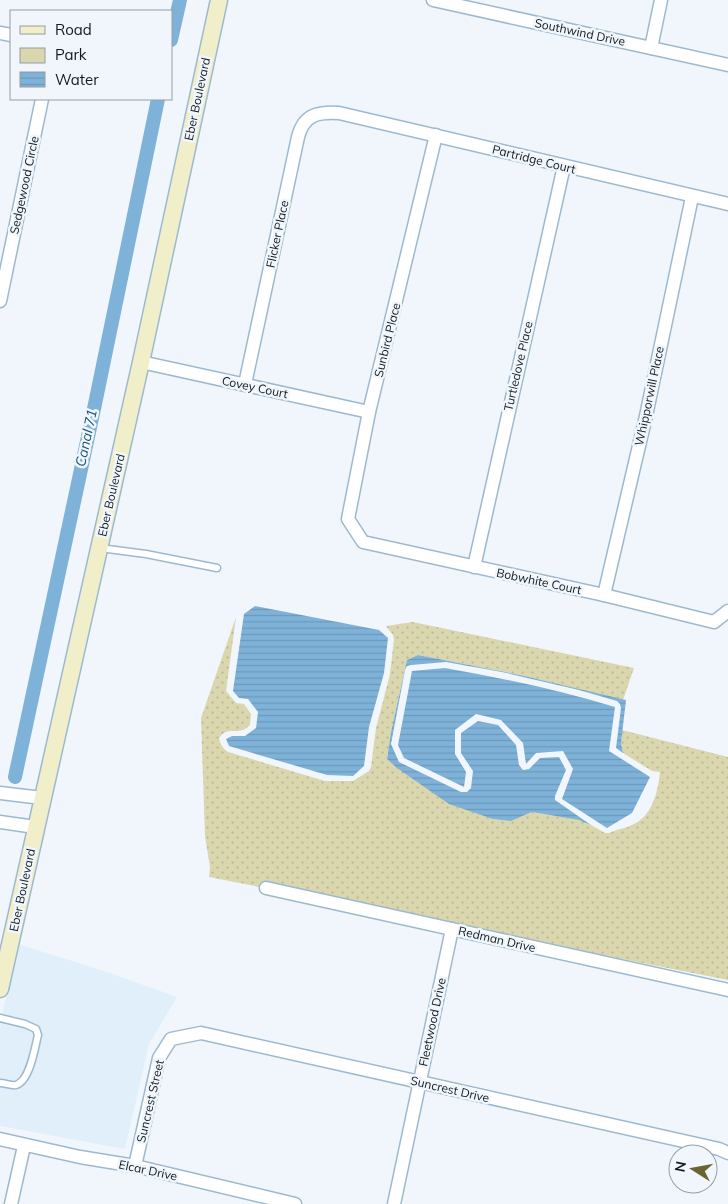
<svg xmlns="http://www.w3.org/2000/svg" width="728" height="1204" viewBox="0 0 728 1204" font-family="Mulish,sans-serif">
	<defs>
		<pattern id="green-dots" width="8" height="8" patternUnits="userSpaceOnUse" patternTransform="scale(1.25)"><rect width="8" height="8" fill="#dad7af"/><path d="M2 2h.1M6 6h.1" fill="none" stroke="#bab896" stroke-width="1.8" stroke-linecap="round"/></pattern>
		<pattern id="water-rules" width="6" height="5" patternUnits="userSpaceOnUse" patternTransform="scale(1.25)"><rect width="6" height="5" fill="#7fb2d9"/><path d="M0 2.5h6" fill="none" stroke="#6d98ba"/></pattern>
	</defs>
	<rect width="100%" height="100%" fill="#f0f6fb"/>
	<path fill="#e1effb" d="M18,944L107,972L177,997L149,1044L125,1149L0,1126V1025Z"/>
	<path fill="url(#green-dots)" d="M236,617L226,691L236,703L244,704L251,714L250,725C247,727 246,729 243,730C233,733 227,727 219,738C220,744 223,749 228,752L325,781H353L369,771L371,767L376,728L390,674L394,639L393,635L386,626L413,622L634,668L623,700L520,675L418,655L407,660L391,732L387,759L493,819L511,821L532,812L580,820L591,825L605,833H609C617,829 624,829 632,825C652,817 658,792 660,772L652,771L623,753L621,743L622,730L728,757V980L209,877L210,867L205,836L201,718Z"/>
	<g fill="url(#water-rules)">
		<path d="M255,606L379,630L388,638L384,673L369,727L364,766L353,776L327,775L229,746L226,739L232,736H245L256,728L258,712L248,699L239,698L233,691L244,614Z"/>
		<path d="M418,655L520,675L626,700L621,743L623,753L616,748L621,708L620,704L617,701L579,690L502,672L446,662L411,665L407,666L405,670L391,744L399,762L461,792H467L471,788L473,771L461,753V733L478,721L498,725L516,745L519,765L523,770L529,769L540,758L559,757L566,770L555,796V800L591,825L579,820L532,812L511,821L493,819L449,804L397,768L387,759L391,732L407,660Z"/>
		<path d="M445,668C502,678 559,690 615,707L609,751L650,777L632,813L607,828L562,799L573,769L563,751L536,753L526,764L523,743L501,720L476,714L455,730V754L466,772L464,787L404,758L398,745L412,671Z"/>
	</g>
	<g fill="none" stroke-linecap="round" stroke-linejoin="round">
		<g stroke="#7fb2d9" stroke-width="14">
			<path d="M171,40L180,0"/>
			<path d="M15,777L95,404L158,99"/>
		</g>
		<defs>
			<g id="lane">
				<path d="M100,548L146,554L217,568"/>
				<path d="M0,1018L25,1024L36,1029L38,1035C35,1047 30,1081 16,1085C12,1086 5,1083 0,1083"/>
			</g>
			<g id="street">
				<path d="M433,0L728,65"/>
				<path d="M0,33L11,35"/>
				<path d="M651,48L661,0"/>
				<path d="M436,135L369,412L348,519L363,542L604,595L714,622L728,611"/>
				<path d="M0,301L42,99"/>
				<path d="M141,362L369,412"/>
				<path d="M245,384L298,137C304,114 318,112 339,113L728,204"/>
				<path d="M474,567L564,166"/>
				<path d="M604,595L646,416L692,197"/>
				<path d="M0,793L42,798"/>
				<path d="M0,822L35,827"/>
				<path d="M266,888L728,990"/>
				<path d="M0,1139L80,1157L135,1166L295,1204"/>
				<path d="M135,1166L159,1058L171,1039L201,1033L719,1149L728,1153"/>
				<path d="M11,1204L24,1146"/>
				<path d="M394,1204L452,929"/>
			</g>
			<path id="secondary" d="M0,989L141,362L219,0"/>
		</defs>
		<use href="#lane" stroke="#9db9d0" stroke-width="9"/>
		<use href="#street" stroke="#9db9d0" stroke-width="15"/>
		<use href="#secondary" stroke="#9db9d0" stroke-width="19"/>
		<use href="#lane" stroke="#fff" stroke-width="6"/>
		<use href="#street" stroke="#fff" stroke-width="12"/>
		<use href="#secondary" stroke="#f1eeca" stroke-width="16"/>
	</g>
	<g text-anchor="middle" dominant-baseline="central" stroke-width="5" stroke-linejoin="round" paint-order="stroke">
		<g font-size="12" fill="#0f1a22" stroke="#f0f6fb">
			<text transform="translate(580 32) rotate(12)">Southwind Drive</text>
			<text transform="translate(197 99) rotate(-78)">Eber Boulevard</text>
			<text transform="translate(534 159) rotate(14)">Partridge Court</text>
			<text transform="translate(24 185) rotate(-78)">Sedgewood Circle</text>
			<text transform="translate(277 234) rotate(-78)">Flicker Place</text>
			<text transform="translate(387 340) rotate(-76)">Sunbird Place</text>
			<text transform="translate(518 366) rotate(-77)">Turtledove Place</text>
			<text transform="translate(255 387) rotate(12)">Covey Court</text>
			<text transform="translate(649 396) rotate(-78)">Whipporwill Place</text>
			<text transform="translate(111 495) rotate(-77)">Eber Boulevard</text>
			<text transform="translate(539 581) rotate(12)">Bobwhite Court</text>
			<text transform="translate(22 890) rotate(-78)">Eber Boulevard</text>
			<text transform="translate(497 939) rotate(13)">Redman Drive</text>
			<text transform="translate(432 1022) rotate(-78)">Fleetwood Drive</text>
			<text transform="translate(450 1089) rotate(13)">Suncrest Drive</text>
			<text transform="translate(150 1101) rotate(-77)">Suncrest Street</text>
			<text transform="translate(148 1170) rotate(12)">Elcar Drive</text>
		</g>
		<g font-size="14" font-style="italic" fill="#175278" stroke="#f0f6fb">
			<text transform="translate(86 438) rotate(-78)">Canal 71</text>
		</g>
	</g>
	<rect x="10" y="10" width="162" height="90" fill="#f0f6fb" stroke="#969ea4"/>
	<rect x="20" y="26" width="25" height="8" fill="#f1eeca" stroke="#969ea4"/>
	<text x="55" y="35" font-size="15" fill="#0f1a22">Road</text>
	<rect x="20" y="48" width="25" height="15" fill="#dad7af" stroke="#969ea4"/>
	<text x="55" y="60" font-size="15" fill="#0f1a22">Park</text>
	<rect x="20" y="72" width="25" height="15" fill="url(#water-rules)" stroke="#969ea4"/>
	<text x="55" y="85" font-size="15" fill="#0f1a22">Water</text>
	<g transform="translate(693 1169) rotate(281)"><circle r="24" fill="#f0f6fb" stroke="#969ea4"/>
	<path d="M0-4L9 19L0 12L-9 19Z" fill="#696531"/>
	<text y="-8" font-size="14" font-weight="bold" text-anchor="middle" fill="#0f1a22">N</text>
	</g>
</svg>
